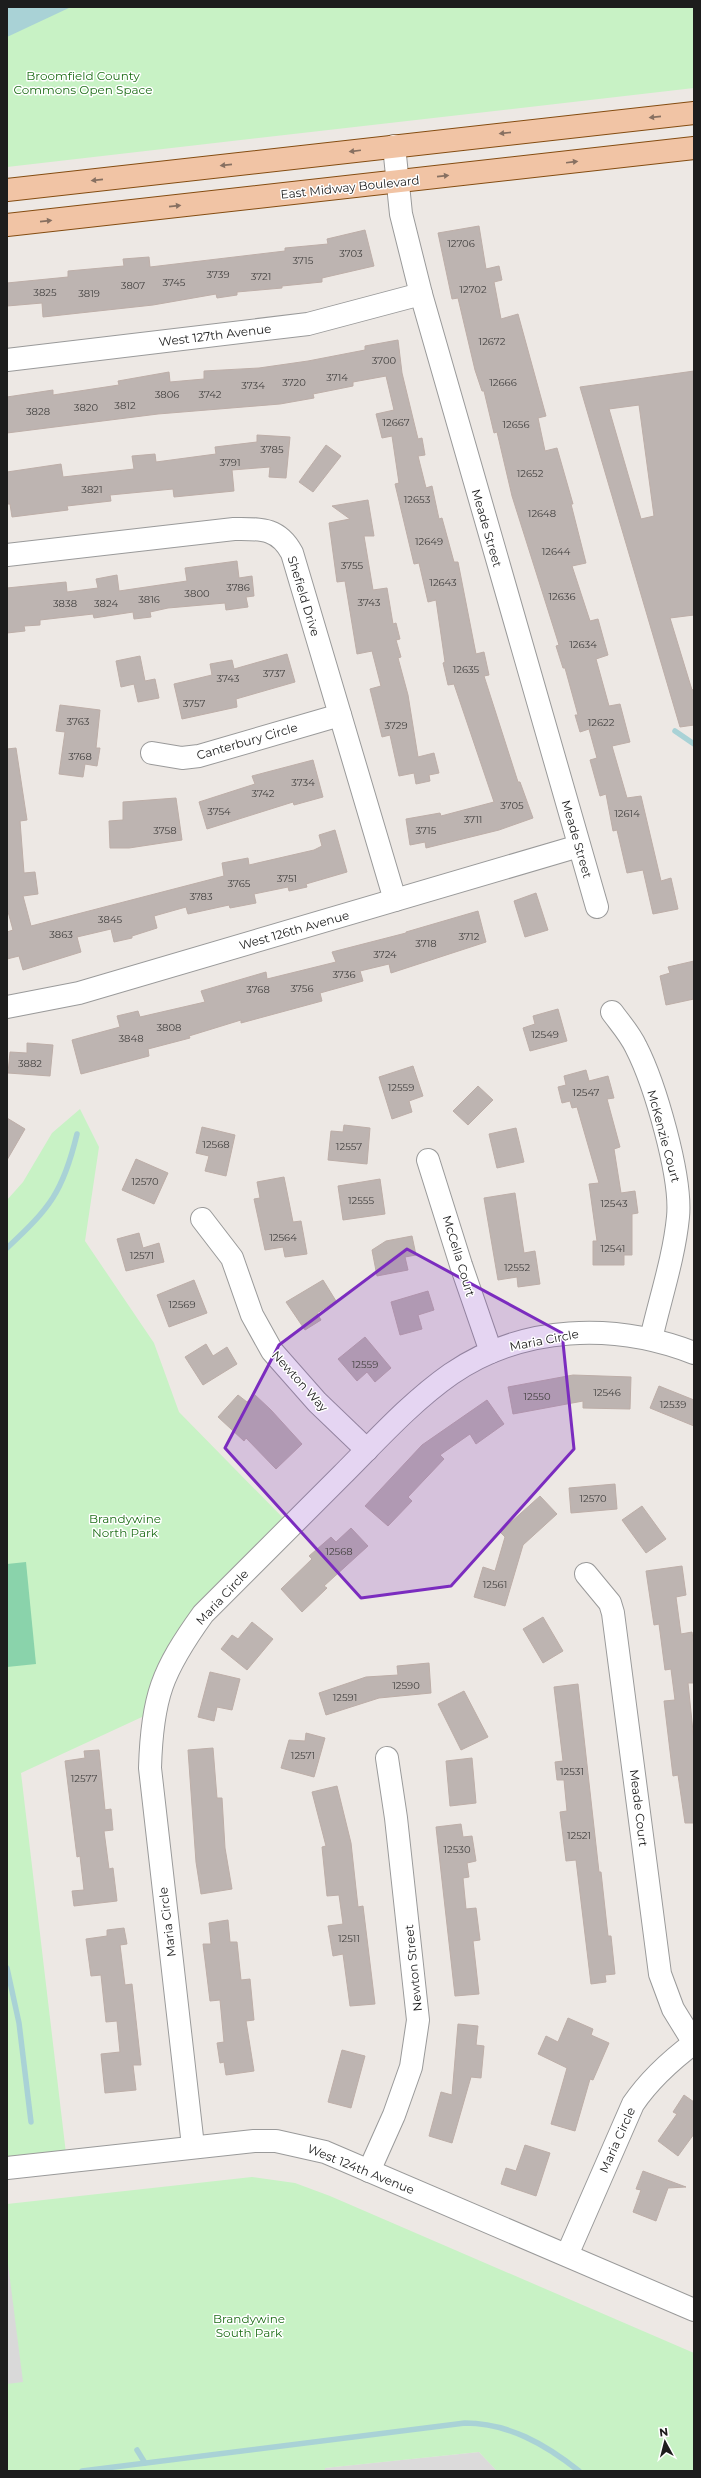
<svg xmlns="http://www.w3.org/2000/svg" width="701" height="2478" viewBox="0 0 701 2478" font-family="Montserrat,sans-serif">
	<rect width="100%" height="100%" fill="#ede8e4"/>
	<path fill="#dbdada" d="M479,2452L497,2471H325L324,2468Z"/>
	<g fill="#c8f2c5">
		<path d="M7,7H694V88L7,167Z"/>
		<path d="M80,1109L99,1147L85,1241L154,1343L179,1412L291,1526L203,1614L155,1711L21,1773L67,2162L7,2168V1200L23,1182L52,1133Z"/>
		<path d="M252,2177L295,2183L330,2196L694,2353V2471H497L479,2452L325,2468V2471H7V2204Z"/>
	</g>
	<path fill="#8ad3ab" d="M26,1562L36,1664L7,1667V1564Z"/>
	<path fill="#d9d9d9" d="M7,2256L23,2382L7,2384Z"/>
	<path fill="#a9d2d6" d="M7,7H71L7,37Z"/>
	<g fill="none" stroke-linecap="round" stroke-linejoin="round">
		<g stroke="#a9d2d6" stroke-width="5.5">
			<path d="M675,731L694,744"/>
			<path d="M7,1248C50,1208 63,1192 77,1134"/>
			<path d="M7,1968L19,2023L31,2122"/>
			<path d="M137,2450L145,2463"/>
			<path d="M82,2471L465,2423C508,2423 545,2444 579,2471"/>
		</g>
	</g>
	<g fill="#bdb4b1" stroke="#bdaea8" fill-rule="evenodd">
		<path d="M479,226L486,269L499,266L502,280L494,282L501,319L518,314L546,416L538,418L545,451L557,448L573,504H571L586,563L572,566L590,621L598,619L608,655L596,659L609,706L620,704L630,742L612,746L627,798L641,796L661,881L671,878L678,909L653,914L643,870L627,873L617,830L613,831L606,794L600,796L590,760L597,758L589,729L580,732L575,715H578L565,668H563L556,646L559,645L512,496L497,432L494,433L484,391H482L475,370L458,298L452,299L438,233Z"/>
		<path d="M365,230L374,266L322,278V282L282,286V288L237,292V295L217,298L216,294L153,305L43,317L42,303L7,306V283L68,277V271L124,266L123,259L149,257L150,267L285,251V248L328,244L327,239Z"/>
		<path d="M398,340L402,373L418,439L422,438L425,455L418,456L426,488L432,486L439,519L442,518L454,562H458L476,654L484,652L489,675L484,676L518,782H520L533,818L499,830L426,848L425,842L410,845L406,819L440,813L441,816L494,802L454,684L448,685L443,663L445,662L436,600L428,602L419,563L414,564L395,484L399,483L392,436L382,438L376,414L394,410L386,376L353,382V386L313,394L314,398L280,404L158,414L7,433V397L53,390V395L119,385L118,381L169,372L170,382L204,379V371L259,368L308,361L365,350V346Z"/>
		<path d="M694,371V615L670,618L692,690L694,689V725L680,727L580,387ZM639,405L654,516L641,519L609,409Z"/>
		<path d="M257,435L290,437L286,478L269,477L270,467L232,470L234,491L174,497L173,489L110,495L111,501L67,506L68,510L12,517L10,504H7V472L61,464L63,477L134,469L132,456L155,454L156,462L216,454L215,447L257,442Z"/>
		<path d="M326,445L341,456L313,492L299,482Z"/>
		<path d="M368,500L374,536H364L373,590L387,588L393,624L396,623L400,639L396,640L401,657L398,658L408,695L418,757L434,753L439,773L429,775L430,781L416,784L414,773L399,776L390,735L382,737L370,689L381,686L372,651L357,654L345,581L337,582L329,523L350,519L332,506Z"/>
		<path d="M237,561L239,578L252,576L254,596L246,597L248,607L226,610L225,603L168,608L150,612L151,617L134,619L133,612L94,618L93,614L40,620V625L24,626L25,631L7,633V588L66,582L67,592L98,588L96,579L117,575L119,591L187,581L185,568Z"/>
		<path d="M287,654L295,682L236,699L237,707L182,719L174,684L212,675L210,664L232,660L234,669Z"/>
		<path d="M140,656L145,681L155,679L159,698L138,702L134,684L121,687L116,661Z"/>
		<path d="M60,705L100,710L96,748H100L97,766L85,764L83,777L59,774L65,732L56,731Z"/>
		<path d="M16,748L27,820L20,821L24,873L35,872L38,894L23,896L31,926L224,876L222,863L248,858L249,865L314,850L322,846L319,835L335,830L347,872L306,884L307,887L289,891L288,887L254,894L256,903L230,908L229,905L188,914L186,907L154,916L157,928L132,936V938L114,942L111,929L77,937L81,952L23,970L19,956L7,959V932L13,930L7,908V749Z"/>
		<path d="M313,760L323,797L294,805L293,802L207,829L199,802L255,784L252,776Z"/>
		<path d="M176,798L182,840L129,848H110L109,821L123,820V802Z"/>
		<path d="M536,893L548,930L525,937L514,901Z"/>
		<path d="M478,911L486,942L391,973L389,964L360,971L363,981L320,993L322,1001L241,1023V1020L189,1036L190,1038L148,1049L149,1056L81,1074L72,1040L120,1027L117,1016L138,1011L140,1017L205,1002L201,991L266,972L267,979L336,962L332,952L406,933V932Z"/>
		<path d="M694,961V999L666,1005L660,976L670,973L668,967Z"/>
		<path d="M558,1009L567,1041L530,1051L523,1028L535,1024L533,1016Z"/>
		<path d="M27,1043L53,1045L50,1076L8,1073L10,1052L27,1053Z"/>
		<path d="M413,1066L423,1096L409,1101L412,1112L392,1119L379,1077Z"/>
		<path d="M586,1070L589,1081L608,1076L614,1098L607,1099L620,1147L614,1149L621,1193L635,1191L638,1213L632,1214V1255H624V1265H593V1241H597L589,1184L599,1183L577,1107L572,1108L570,1101L562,1103L558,1087L566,1085L564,1076Z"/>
		<path d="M478,1086L493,1100L468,1125L453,1111Z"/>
		<path d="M7,1118L25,1129L7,1160Z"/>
		<path d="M344,1125L370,1128L367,1164L328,1160L331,1131L343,1132Z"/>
		<path d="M202,1127L235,1135L226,1176L205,1171L209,1156L196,1153Z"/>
		<path d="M516,1128L524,1162L497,1168L489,1134Z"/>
		<path d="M136,1159L168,1173L154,1204L122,1190Z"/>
		<path d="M284,1177L293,1222L301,1221L307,1254L285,1257L283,1247L265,1250L254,1199L260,1198L257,1182Z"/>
		<path d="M380,1179L385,1214L343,1220L338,1186Z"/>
		<path d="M515,1193L524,1253L535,1251L540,1284L518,1287L517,1277L498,1280L484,1198Z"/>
		<path d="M139,1233L143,1248L159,1243L164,1262L126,1271L117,1239Z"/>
		<path d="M412,1236L416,1255L405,1257L408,1270L377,1276L372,1250L386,1241Z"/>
		<path d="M194,1280L207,1313L169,1327L157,1295Z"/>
		<path d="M323,1280L336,1301L317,1313L321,1320L305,1330L286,1302Z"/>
		<path d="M428,1291L434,1310L418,1315L422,1329L400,1335L391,1302Z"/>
		<path d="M365,1337L391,1368L375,1382L367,1372L357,1381L338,1359Z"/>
		<path d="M206,1344L213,1356L227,1347L237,1364L203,1385L185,1357Z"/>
		<path d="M573,1375L631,1377L630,1409L583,1408V1401L513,1414L508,1387Z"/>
		<path d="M659,1386L694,1400V1426L650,1408Z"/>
		<path d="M254,1394L271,1410L302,1444L276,1469L246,1438L244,1441L218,1417L238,1395L247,1402Z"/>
		<path d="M487,1400L504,1424L476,1444L470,1434L440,1455L444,1459L408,1497L412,1501L388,1526L365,1506L422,1445Z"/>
		<path d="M615,1484L617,1509L571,1513L569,1488Z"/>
		<path d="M540,1496L557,1514L523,1545L505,1606L474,1597L483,1567L495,1571L505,1537L500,1532Z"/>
		<path d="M642,1506L666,1539L646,1553L622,1520Z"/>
		<path d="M351,1528L368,1546L324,1586L327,1588L302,1612L281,1589L312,1559L309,1556L331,1537L336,1542Z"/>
		<path d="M682,1566L686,1595L676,1597L681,1634L692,1632L694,1646V1683H688L694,1741V1823H685L678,1775L673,1776L664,1701L675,1700L671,1669L665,1670L659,1624L654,1625L646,1571Z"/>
		<path d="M543,1617L563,1651L543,1663L523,1629Z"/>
		<path d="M252,1622L273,1639L247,1670L221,1649L232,1635L238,1639Z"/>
		<path d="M429,1663L431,1693L379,1698L326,1715L319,1693L366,1677L398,1675L397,1666Z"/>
		<path d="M210,1672L240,1679L232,1710L217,1707L214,1721L198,1717Z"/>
		<path d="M578,1684L599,1872H601L608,1936H611L615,1974L605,1975L606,1982L591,1984L576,1860L566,1861L560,1812L567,1811L564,1780H557L555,1762L563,1761L554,1687Z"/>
		<path d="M464,1691L488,1737L461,1750L438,1704Z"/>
		<path d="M306,1733L325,1738L314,1777L281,1768L289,1740L305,1741Z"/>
		<path d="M213,1748L217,1798H222L225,1848L232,1889L201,1894L196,1862L188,1750Z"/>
		<path d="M99,1750L105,1810L111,1809L113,1830L104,1831L109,1869L113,1868L117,1901L74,1906L72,1891L84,1890L80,1856L77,1857L65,1761L85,1758L84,1751Z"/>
		<path d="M472,1758L476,1803L450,1806L446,1761Z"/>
		<path d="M337,1786L351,1843L358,1907L363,1906L375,2004L350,2006L343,1954L333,1956L328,1926L343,1924L339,1895L327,1896L322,1847L326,1846L312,1792Z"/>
		<path d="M461,1824L463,1837L472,1836L476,1861L467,1863L469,1877L463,1878L466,1909L476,1908L480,1940L473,1941L479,1994L455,1996L436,1827Z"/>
		<path d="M228,1920L230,1942H237L241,1980L250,1979L254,2020L246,2021L254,2071L226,2075L224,2062L220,2063L217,2043L224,2042L220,2000L210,2001L203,1944H211L209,1923Z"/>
		<path d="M124,1928L127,1944L120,1945L125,1985L132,1984L141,2065H133L136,2090L105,2093L101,2054L120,2052L117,2021L106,2022L101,1975L91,1976L86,1939L107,1936V1930Z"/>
		<path d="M568,2018L593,2029L591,2035L609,2043L593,2080L590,2079L575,2131L551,2124L567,2068L538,2054L546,2036L558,2042Z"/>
		<path d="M458,2024L478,2026L476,2045L484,2046L481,2078L471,2077L452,2143L429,2136L441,2092L452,2095Z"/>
		<path d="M342,2050L365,2056L351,2108L328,2102Z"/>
		<path d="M684,2095L694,2102V2134L678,2156L658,2141L677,2114L673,2112Z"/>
		<path d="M525,2145L550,2153L536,2196L501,2184L506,2168L516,2171Z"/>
		<path d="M643,2171L686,2187L668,2188L656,2221L633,2212L641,2190L636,2189Z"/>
	</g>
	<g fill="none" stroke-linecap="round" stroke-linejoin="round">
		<defs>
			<g id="minor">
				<path d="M394,146L401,214L421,294L597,907"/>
				<path d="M7,360L308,324L421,294"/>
				<path d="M7,555L234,529C260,529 278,527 292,553L395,900"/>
				<path d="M152,753L182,758L199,756L340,715"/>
				<path d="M7,1007L79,993L579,846"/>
				<path d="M612,1012C620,1023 630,1034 636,1047C655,1084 682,1177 678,1217C674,1258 660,1299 651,1339"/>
				<path d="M428,1160L461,1265L491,1352"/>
				<path d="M202,1219L232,1258L252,1315L272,1351L317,1402L367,1450"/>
				<path d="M586,1574L610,1603L613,1613L660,1974L673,2009L694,2043"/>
				<path d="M193,2146L150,1768C152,1697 162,1671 203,1614C250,1567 296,1521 342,1475C377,1440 411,1402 451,1374C523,1325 614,1322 694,1353"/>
				<path d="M7,2168L254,2141H276L325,2152L694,2310"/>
				<path d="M369,2171L394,2115L411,2067L418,2020L396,1818L387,1758"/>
				<path d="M567,2255L633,2104C650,2079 670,2061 694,2043"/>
			</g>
			<g id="major">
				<path d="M7,190L694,113"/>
				<path d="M7,225L694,148"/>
			</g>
		</defs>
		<use href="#minor" stroke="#9a9a9a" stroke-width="24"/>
		<use href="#major" stroke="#844c11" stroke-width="24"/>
		<use href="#minor" stroke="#fff" stroke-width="22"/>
		<use href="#major" stroke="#f1c4a5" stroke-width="22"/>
	</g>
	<defs><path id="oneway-solid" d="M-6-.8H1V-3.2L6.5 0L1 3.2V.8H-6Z"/></defs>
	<g fill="#877061">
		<use href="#oneway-solid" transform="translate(655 117) rotate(174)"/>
		<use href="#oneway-solid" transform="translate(505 133) rotate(174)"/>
		<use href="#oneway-solid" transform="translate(355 151) rotate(173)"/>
		<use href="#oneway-solid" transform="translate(572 162) rotate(-7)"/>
		<use href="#oneway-solid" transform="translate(226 165) rotate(174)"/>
		<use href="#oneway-solid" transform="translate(443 176) rotate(-6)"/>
		<use href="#oneway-solid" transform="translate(97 180) rotate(174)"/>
		<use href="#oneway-solid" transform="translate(175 206) rotate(-6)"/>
		<use href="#oneway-solid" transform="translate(46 221) rotate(-6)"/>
	</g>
	<path fill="#7b2cbf" fill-opacity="0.2" stroke="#7b2cbf" stroke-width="3" stroke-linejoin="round" d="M407,1249L562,1333L574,1449L451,1586L361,1598L225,1448L279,1345Z"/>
	<g text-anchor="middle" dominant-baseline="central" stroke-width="3" stroke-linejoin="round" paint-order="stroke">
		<g font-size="10" fill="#454342">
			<text x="461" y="243">12706</text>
			<text x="351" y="253">3703</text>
			<text x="303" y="260">3715</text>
			<text x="218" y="274">3739</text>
			<text x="261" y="276">3721</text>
			<text x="174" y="282">3745</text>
			<text x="133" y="285">3807</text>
			<text x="473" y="289">12702</text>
			<text x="45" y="292">3825</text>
			<text x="89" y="293">3819</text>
			<text x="492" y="341">12672</text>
			<text x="384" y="360">3700</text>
			<text x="337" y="377">3714</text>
			<text x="294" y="382">3720</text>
			<text x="503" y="382">12666</text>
			<text x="253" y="385">3734</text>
			<text x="167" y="394">3806</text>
			<text x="210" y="394">3742</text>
			<text x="125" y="405">3812</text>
			<text x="86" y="407">3820</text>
			<text x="38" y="411">3828</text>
			<text x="396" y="422">12667</text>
			<text x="516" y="424">12656</text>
			<text x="272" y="449">3785</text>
			<text x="230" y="462">3791</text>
			<text x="530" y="473">12652</text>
			<text x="92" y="489">3821</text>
			<text x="417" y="499">12653</text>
			<text x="542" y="513">12648</text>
			<text x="429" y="541">12649</text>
			<text x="556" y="551">12644</text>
			<text x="352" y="565">3755</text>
			<text x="443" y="582">12643</text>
			<text x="238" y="587">3786</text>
			<text x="197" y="593">3800</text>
			<text x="562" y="596">12636</text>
			<text x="149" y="599">3816</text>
			<text x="369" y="602">3743</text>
			<text x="65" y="603">3838</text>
			<text x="106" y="603">3824</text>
			<text x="583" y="644">12634</text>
			<text x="466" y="669">12635</text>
			<text x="274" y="673">3737</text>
			<text x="228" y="678">3743</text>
			<text x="194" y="703">3757</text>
			<text x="78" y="721">3763</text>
			<text x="601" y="722">12622</text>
			<text x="396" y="725">3729</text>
			<text x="80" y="756">3768</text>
			<text x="303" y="782">3734</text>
			<text x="263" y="793">3742</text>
			<text x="512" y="805">3705</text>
			<text x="219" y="811">3754</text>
			<text x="627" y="813">12614</text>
			<text x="473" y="819">3711</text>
			<text x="165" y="830">3758</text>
			<text x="426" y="830">3715</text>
			<text x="287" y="878">3751</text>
			<text x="239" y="883">3765</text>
			<text x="201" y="896">3783</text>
			<text x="110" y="919">3845</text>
			<text x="61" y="934">3863</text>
			<text x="469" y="936">3712</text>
			<text x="426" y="943">3718</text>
			<text x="385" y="954">3724</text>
			<text x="344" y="974">3736</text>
			<text x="302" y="988">3756</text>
			<text x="258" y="989">3768</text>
			<text x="169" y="1027">3808</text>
			<text x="545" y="1034">12549</text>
			<text x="131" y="1038">3848</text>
			<text x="30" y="1063">3882</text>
			<text x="401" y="1087">12559</text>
			<text x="586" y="1092">12547</text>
			<text x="216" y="1144">12568</text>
			<text x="349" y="1146">12557</text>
			<text x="145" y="1181">12570</text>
			<text x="361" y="1200">12555</text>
			<text x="614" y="1203">12543</text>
			<text x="283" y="1237">12564</text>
			<text x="613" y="1248">12541</text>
			<text x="142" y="1255">12571</text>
			<text x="517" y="1267">12552</text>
			<text x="182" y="1304">12569</text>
			<text x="365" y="1364">12559</text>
			<text x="607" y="1392">12546</text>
			<text x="537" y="1396">12550</text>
			<text x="673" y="1404">12539</text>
			<text x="593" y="1498">12570</text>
			<text x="339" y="1551">12568</text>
			<text x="495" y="1584">12561</text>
			<text x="406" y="1685">12590</text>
			<text x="345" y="1697">12591</text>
			<text x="303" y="1755">12571</text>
			<text x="572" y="1771">12531</text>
			<text x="84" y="1778">12577</text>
			<text x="579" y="1835">12521</text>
			<text x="457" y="1849">12530</text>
			<text x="349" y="1938">12511</text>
		</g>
		<g font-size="12" fill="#1e6e18" stroke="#fff">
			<text x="83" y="75">Broomfield County<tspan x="83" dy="14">Commons Open Space</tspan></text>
			<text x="125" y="1518">Brandywine<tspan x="125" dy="14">North Park</tspan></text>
			<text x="249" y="2318">Brandywine<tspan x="249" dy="14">South Park</tspan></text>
		</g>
		<g font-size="12" fill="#1d1d1d" stroke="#fff">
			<text transform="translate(350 187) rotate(-6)">East Midway Boulevard</text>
			<text transform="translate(215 335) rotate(-7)">West 127th Avenue</text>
			<text transform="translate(487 528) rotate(74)">Meade Street</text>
			<text transform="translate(304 596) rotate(73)">Shefield Drive</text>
			<text transform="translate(247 741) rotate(-16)">Canterbury Circle</text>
			<text transform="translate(577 839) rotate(74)">Meade Street</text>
			<text transform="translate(294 930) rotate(-16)">West 126th Avenue</text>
			<text transform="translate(664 1136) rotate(75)">McKenzie Court</text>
			<text transform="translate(459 1256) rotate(73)">McCella Court</text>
			<text transform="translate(544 1340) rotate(-11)">Maria Circle</text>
			<text transform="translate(300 1381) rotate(48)">Newton Way</text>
			<text transform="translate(222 1597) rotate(-47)">Maria Circle</text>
			<text transform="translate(639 1808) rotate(83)">Meade Court</text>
			<text transform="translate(167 1922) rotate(-97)">Maria Circle</text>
			<text transform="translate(413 1968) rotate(-96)">Newton Street</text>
			<text transform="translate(617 2140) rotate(-66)">Maria Circle</text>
			<text transform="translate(361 2169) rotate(22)">West 124th Avenue</text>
		</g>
	</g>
	<rect width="701" height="2478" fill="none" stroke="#1d1d1d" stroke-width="16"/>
	<g transform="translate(665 2442) rotate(353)" stroke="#ffffff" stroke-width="3" paint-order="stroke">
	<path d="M0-3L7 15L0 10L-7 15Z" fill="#1d1d1d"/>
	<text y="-6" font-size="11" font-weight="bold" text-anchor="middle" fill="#1d1d1d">N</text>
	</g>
</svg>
